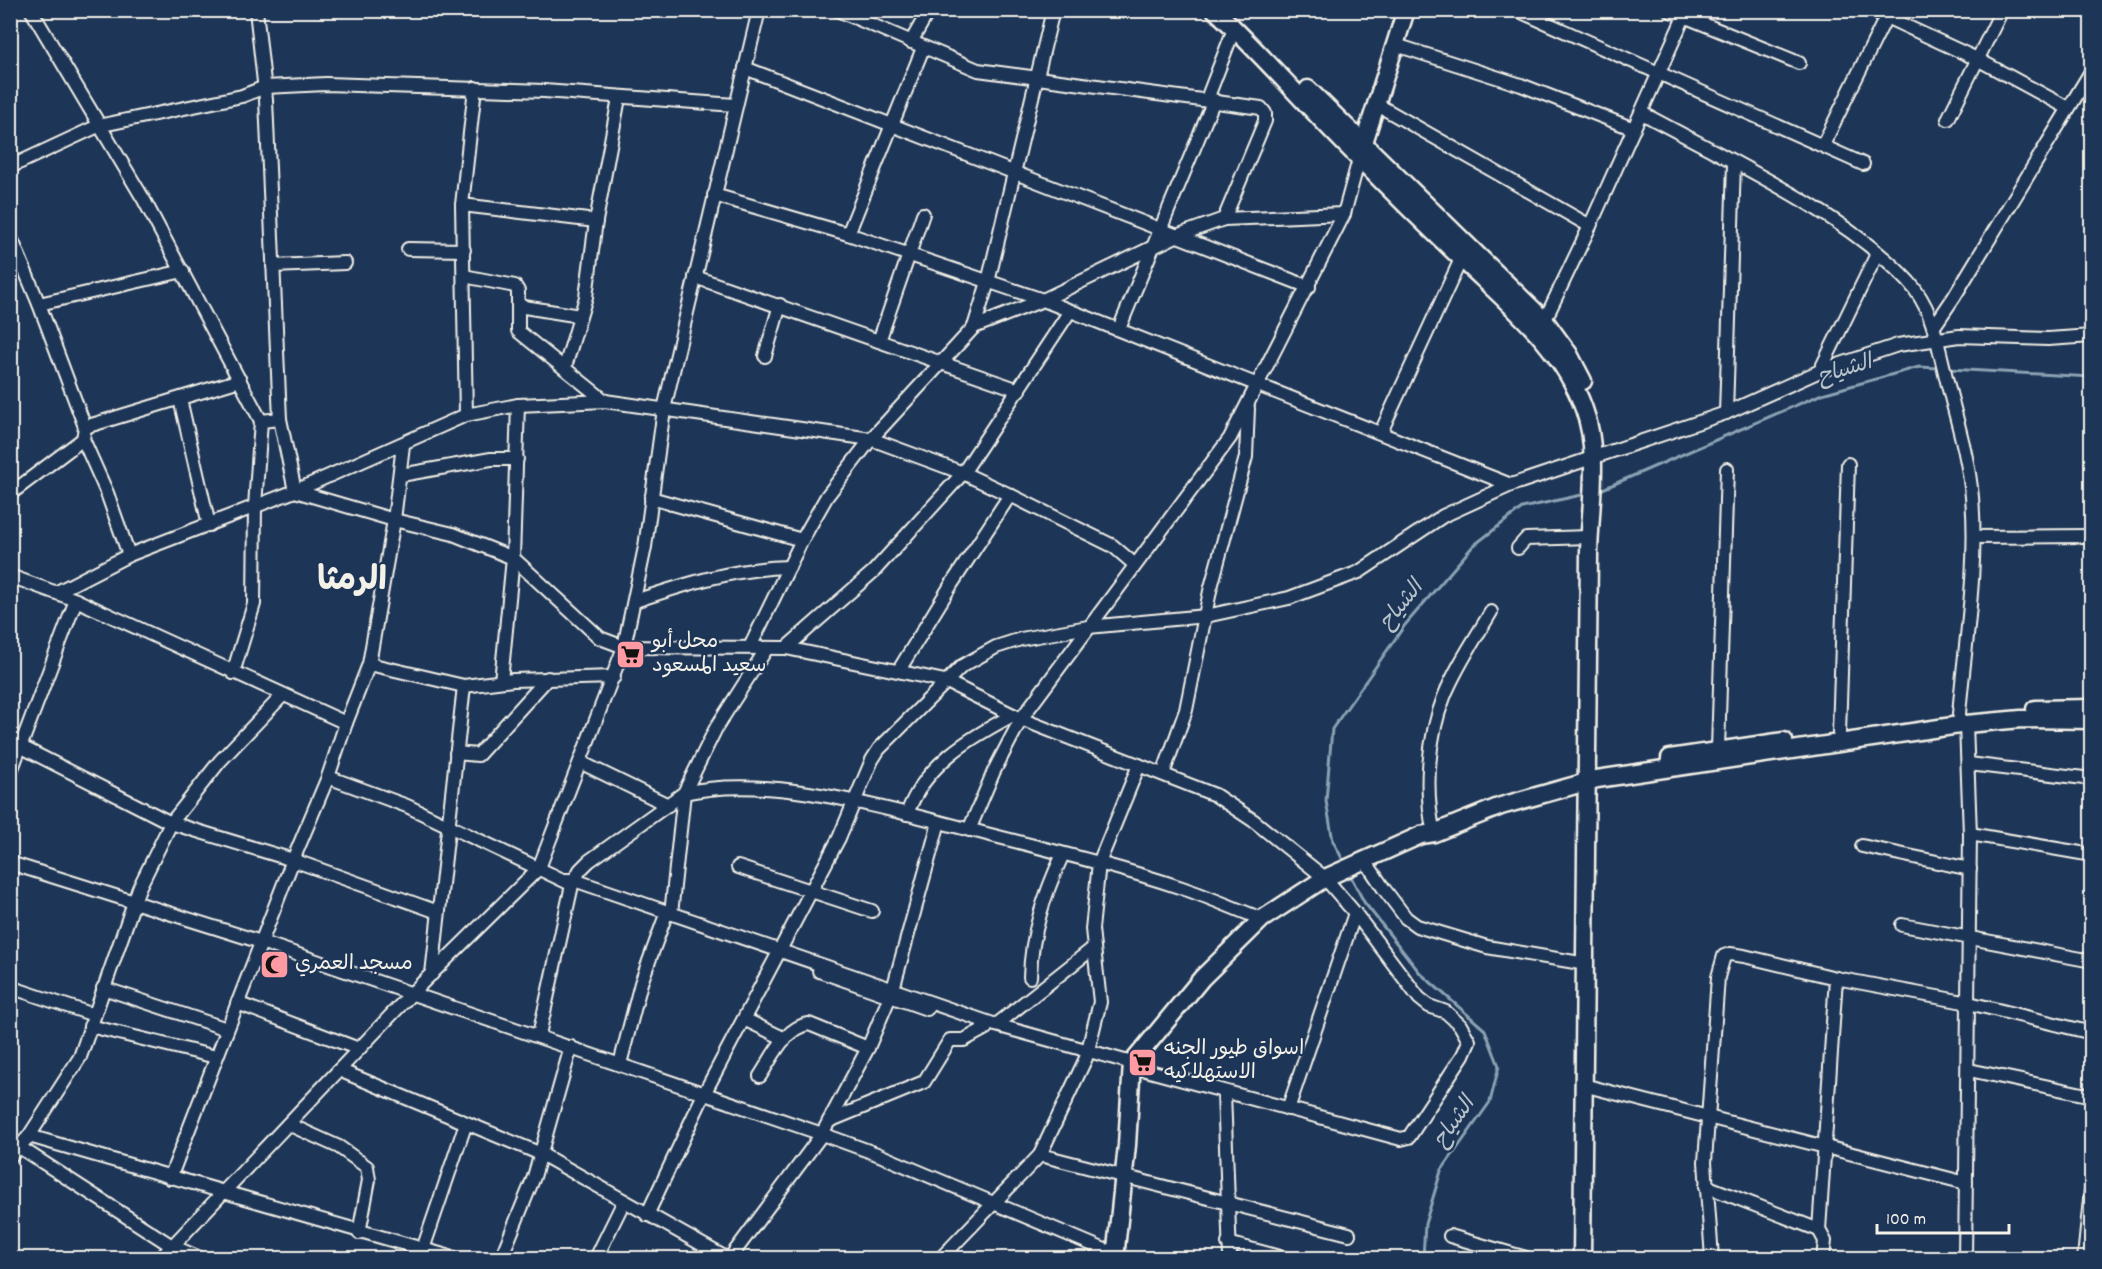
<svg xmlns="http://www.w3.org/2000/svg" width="2102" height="1269" viewBox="0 0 2102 1269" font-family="Dekko,'Playpen Sans Arabic',sans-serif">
	<rect width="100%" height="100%" fill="#1d3557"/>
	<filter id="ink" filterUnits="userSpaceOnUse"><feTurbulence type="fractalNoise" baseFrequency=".0167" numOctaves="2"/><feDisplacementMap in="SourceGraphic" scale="12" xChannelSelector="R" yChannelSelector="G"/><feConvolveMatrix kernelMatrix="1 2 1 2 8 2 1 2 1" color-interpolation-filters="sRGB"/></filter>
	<g filter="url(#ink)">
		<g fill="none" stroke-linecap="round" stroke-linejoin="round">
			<g stroke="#8ca2b3" stroke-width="3">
				<path d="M1949,369L2092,377"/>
				<path d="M1598,491L1822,394L1919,367L1939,368"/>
				<path d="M1345,864L1333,841L1326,801L1332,729L1405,625L1473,546L1522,508L1586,494"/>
				<path d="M1349,873L1364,902L1420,973L1485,1030L1499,1066L1490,1102L1441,1171L1425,1224L1423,1258"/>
			</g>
			<defs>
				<g id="minor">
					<path d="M31,10L144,200L261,421L280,419"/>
					<path d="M256,10L266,100L280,419L295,491L394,520L453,534L513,558L600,638L624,647L786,648L945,681L1021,719L1215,795L1254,821L1325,878L1355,913L1419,998L1429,1006L1446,1012L1460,1025L1469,1041L1463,1055L1409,1137L1401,1139L1142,1069L1132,1063L996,1025L574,880H565"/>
					<path d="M837,10L978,70L1261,108L1265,113V121L1224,219"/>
					<path d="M1517,10L1863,164"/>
					<path d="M1669,10L1799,63"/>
					<path d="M1871,10L1977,59L2068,108"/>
					<path d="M911,42L929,10"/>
					<path d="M1396,45L1521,85L1634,129"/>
					<path d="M745,68L1309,287"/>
					<path d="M1207,99L1234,29"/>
					<path d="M1376,104L1590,226"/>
					<path d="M1642,113C1726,159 1844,212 1909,282C1932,308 1936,337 1944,369C1954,412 1968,453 1972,497C1978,569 1965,643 1959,714"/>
					<path d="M1948,119L2002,10"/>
					<path d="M1823,145L1889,11"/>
					<path d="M10,167L98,126L242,96L265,87L326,84L544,91L735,105"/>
					<path d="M714,195L848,234L1043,300L1511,485"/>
					<path d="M462,205L596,221L619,98"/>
					<path d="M848,234L923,48"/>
					<path d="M10,235L39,304L85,427L83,439L107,493L129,555"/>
					<path d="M408,249L464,250"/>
					<path d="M273,266L345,263"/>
					<path d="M464,276L515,286L518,291V331L605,401"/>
					<path d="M695,277L1019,390"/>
					<path d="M39,304L183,271"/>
					<path d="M518,306L580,316"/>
					<path d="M1935,325L1954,297L2092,70"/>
					<path d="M1542,326L1590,226L1687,10"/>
					<path d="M974,327L1043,300L1176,236L1224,219L1344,214"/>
					<path d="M1119,329L1214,100"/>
					<path d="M879,341L923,214"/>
					<path d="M765,356L780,305"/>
					<path d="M565,367L586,297L596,221"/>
					<path d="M1820,371L1877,254"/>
					<path d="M180,399L209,525"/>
					<path d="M1726,413L1734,163"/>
					<path d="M466,415L462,205L475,88"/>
					<path d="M85,427L240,380"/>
					<path d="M1381,432L1461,259"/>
					<path d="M401,475L491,459H517"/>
					<path d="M10,494L83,439"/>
					<path d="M651,498L802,540"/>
					<path d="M1974,537L2092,536"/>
					<path d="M1518,548L1526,539L1589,537"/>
					<path d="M10,576L76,600L346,723"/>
					<path d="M57,592L129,555L295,491L466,415L518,405L605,401L871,439L963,473L1010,495L1113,546L1134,564"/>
					<path d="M635,601C686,584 735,568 789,567"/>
					<path d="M750,647L802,540L827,496L871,439L974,327L988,282L1053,10"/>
					<path d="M786,648L874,571L963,473L1070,311"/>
					<path d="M369,664L464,686L513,680L614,677"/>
					<path d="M899,670L951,585L1010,495"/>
					<path d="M233,673L254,604L255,506L261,421"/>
					<path d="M501,681L513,558L518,405"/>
					<path d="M1839,733L1848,464"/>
					<path d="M10,741L171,823L293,860L438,912"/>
					<path d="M1718,749L1727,469"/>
					<path d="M456,753L478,755L548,678"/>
					<path d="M582,763L668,805"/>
					<path d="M1969,764L2092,779"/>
					<path d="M10,774L76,600"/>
					<path d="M1163,774L1186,710L1210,591L1246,457L1248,408"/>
					<path d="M328,777L407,806L571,884"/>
					<path d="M907,814C925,764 968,739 1013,715"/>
					<path d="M969,830L994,771L1021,719L1230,438L1344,214L1359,159"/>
					<path d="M1434,833C1424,790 1428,738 1444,697C1456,667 1475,639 1491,612"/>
					<path d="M1970,834L2092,855"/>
					<path d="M1862,846L1970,869"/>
					<path d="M1364,859L1384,889L1406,918L1417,926L1487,947L1586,964"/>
					<path d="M10,863L261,942L822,1134L877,1154L1124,1258"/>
					<path d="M738,867L872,911"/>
					<path d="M671,914L684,793L716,728L767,648"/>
					<path d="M1902,925L2092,961"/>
					<path d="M819,971L927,1009"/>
					<path d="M432,974L464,686"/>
					<path d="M1030,977C1031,933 1045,893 1063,854"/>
					<path d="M10,987L94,1015"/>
					<path d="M103,988L227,1029"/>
					<path d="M237,1003L359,1049"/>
					<path d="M744,1019L785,1039"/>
					<path d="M996,1025L1092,949"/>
					<path d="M90,1026L216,1057"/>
					<path d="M539,1035L572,885L580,870L589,861L684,793C771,773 886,809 971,830C1041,848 1113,865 1182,888C1209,897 1235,909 1262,919"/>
					<path d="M620,1064L641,983L664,920"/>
					<path d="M339,1070L541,1154L726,1258"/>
					<path d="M1969,1070L2092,1096"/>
					<path d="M760,1076C772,1058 785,1027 809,1024L868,1048"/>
					<path d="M1583,1085L1966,1183"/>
					<path d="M1224,1092L1230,1258"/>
					<path d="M1288,1109L1355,913"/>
					<path d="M829,1121L924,1082L950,1040H964L986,1028"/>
					<path d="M288,1124L339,1147L367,1167L369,1180L359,1233"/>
					<path d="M29,1136L454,1258"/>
					<path d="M10,1141L172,1246L200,1258"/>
					<path d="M1040,1155L1349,1234"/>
					<path d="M10,1157L29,1136L80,1057L139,888L171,823L220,761L282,696"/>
					<path d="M170,1178L293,860L328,777L346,723L369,664L394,520L403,445"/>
					<path d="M1706,1186L1819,1230L1825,1241L1823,1258"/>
					<path d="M647,1215L704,1094L839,838L872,760L879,749L962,666L996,647L1021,639L1088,627L1206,616L1289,598L1359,572L1443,516L1511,485L1726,413L1820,371L1898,345L1959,336L2048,339L2092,336"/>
					<path d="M1819,1230L1836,978"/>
					<path d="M1450,1236L1526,1258"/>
					<path d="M1228,1243L1284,1258"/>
					<path d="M423,1249L466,1123"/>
					<path d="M161,1258L412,993L539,868L624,647L645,547L664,409L759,10"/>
					<path d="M501,1258L534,1177L571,1047"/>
					<path d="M596,1258L624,1201"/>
					<path d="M730,1258L822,1134L868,1048L893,989L939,822"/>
					<path d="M941,1258L1040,1155L1086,1058L1100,1002L1092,929L1099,863L1139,765"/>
					<path d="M1712,1258L1705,1162L1718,977L1724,956L1730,954L1744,956L1836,978L1969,1003L2092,1033"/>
					<path d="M1965,1258L1970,834L1966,724"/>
					<path d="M2084,1258L2092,1179"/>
				</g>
				<g id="major">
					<path d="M1215,10C1266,58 1311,111 1361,160C1395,195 1430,229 1465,262C1511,306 1562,347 1584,409C1600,451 1590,508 1589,553L1582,1258"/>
					<path d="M1308,89L1545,321L1569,354L1583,381"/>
					<path d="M1361,152L1406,10"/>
					<path d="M2035,709L2092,708"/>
					<path d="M1670,758L1784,741"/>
					<path d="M1115,1258L1127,1145L1132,1063L1202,978L1262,919L1325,878L1421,835L1434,833L1501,806L1597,779L1966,724L2021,719L2092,720"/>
				</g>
			</defs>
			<use href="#minor" stroke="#f4f1e8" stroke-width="16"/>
			<use href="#major" stroke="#f4f1e8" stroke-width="21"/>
			<use href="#minor" stroke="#1d3557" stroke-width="12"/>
			<use href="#major" stroke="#1d3557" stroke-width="16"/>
		</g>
	</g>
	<defs>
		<symbol id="supermarket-square" viewBox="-11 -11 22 22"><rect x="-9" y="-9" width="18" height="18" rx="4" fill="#ff9aa2" stroke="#1d3557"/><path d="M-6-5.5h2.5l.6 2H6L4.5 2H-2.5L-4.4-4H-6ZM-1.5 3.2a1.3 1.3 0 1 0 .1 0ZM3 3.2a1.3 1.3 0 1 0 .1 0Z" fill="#111"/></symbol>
		<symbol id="mosque-square" viewBox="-11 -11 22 22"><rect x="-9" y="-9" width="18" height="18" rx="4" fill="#ff9aa2" stroke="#1d3557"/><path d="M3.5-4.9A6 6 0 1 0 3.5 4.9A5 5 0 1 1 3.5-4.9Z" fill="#111"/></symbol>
	</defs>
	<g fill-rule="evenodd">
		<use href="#supermarket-square" x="614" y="638" width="33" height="33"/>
		<use href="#mosque-square" x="258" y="948" width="33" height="33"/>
		<use href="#supermarket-square" x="1126" y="1046" width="33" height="33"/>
	</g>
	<g text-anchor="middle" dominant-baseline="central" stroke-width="4.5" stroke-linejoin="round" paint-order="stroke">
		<g font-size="21" fill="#f4f1e8" stroke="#1d3557" text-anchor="start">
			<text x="652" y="643">محل أبو<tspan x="652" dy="24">سعيد المسعود</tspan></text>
			<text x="295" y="965">مسجد العمري</text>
			<text x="1164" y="1050">اسواق طيور الجنه<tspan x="1164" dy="24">الاستهلاكيه</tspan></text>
		</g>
		<g font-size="22" font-style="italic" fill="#b7c3c9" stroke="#1d3557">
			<text transform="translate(1845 371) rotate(-17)">الشياح</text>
			<text transform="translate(1402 606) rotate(-51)">الشياح</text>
			<text transform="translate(1455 1123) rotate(-55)">الشياح</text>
		</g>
		<g font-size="33" font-weight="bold" fill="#f4f1e8" stroke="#1d3557">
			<text x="352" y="582">الرمثا</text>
		</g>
	</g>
	<rect width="2102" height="1269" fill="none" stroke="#1d3557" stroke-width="36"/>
	<rect x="18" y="18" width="2066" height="1233" fill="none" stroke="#f4f1e8" stroke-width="2" filter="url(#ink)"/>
	<path d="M1877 1224v9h132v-9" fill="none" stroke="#f4f1e8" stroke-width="3"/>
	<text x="1886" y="1224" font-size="18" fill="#f4f1e8" stroke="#1d3557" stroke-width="4.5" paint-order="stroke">100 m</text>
</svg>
